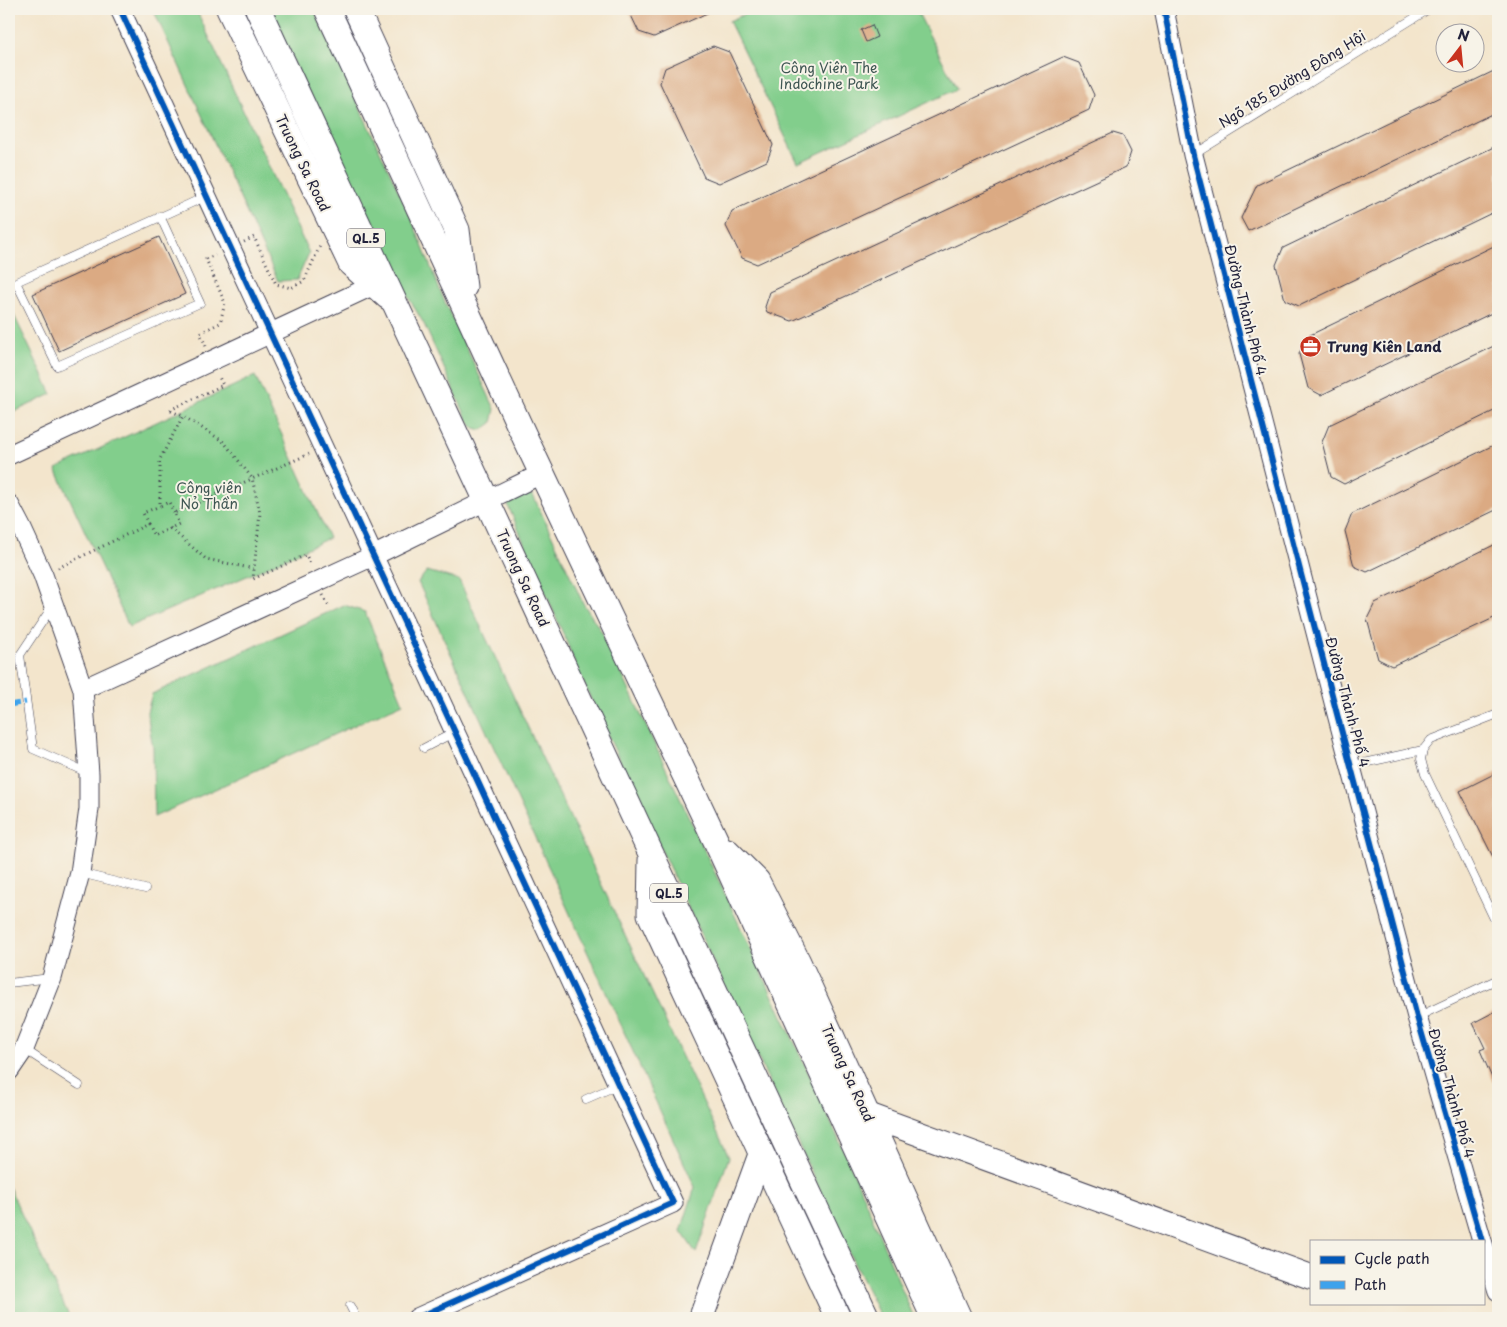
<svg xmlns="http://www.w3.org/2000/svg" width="1507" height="1327" viewBox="0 0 1507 1327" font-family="'Playpen Sans',sans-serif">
	<rect width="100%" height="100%" fill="#f7f3e8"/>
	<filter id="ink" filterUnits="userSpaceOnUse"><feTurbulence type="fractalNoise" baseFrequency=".02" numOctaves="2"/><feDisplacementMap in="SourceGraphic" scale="10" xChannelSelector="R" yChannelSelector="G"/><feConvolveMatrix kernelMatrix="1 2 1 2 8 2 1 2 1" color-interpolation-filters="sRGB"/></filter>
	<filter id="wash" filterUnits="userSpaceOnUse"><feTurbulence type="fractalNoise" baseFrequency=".0096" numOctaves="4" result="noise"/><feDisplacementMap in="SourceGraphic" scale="20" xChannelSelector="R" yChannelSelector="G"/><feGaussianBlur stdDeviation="1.12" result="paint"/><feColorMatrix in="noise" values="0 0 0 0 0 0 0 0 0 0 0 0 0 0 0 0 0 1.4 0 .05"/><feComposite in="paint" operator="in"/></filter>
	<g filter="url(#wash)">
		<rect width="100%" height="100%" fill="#f3e5cc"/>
		<g fill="#82ce8c" stroke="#527864">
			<path d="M153,9H196L309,253L297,280L278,281Z"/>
			<path d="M269,9H314L412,220L443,298L495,409L492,423L482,430L474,428L468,421L424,324L383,254Z"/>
			<path d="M756,9H916L957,89L798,163L729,21Z"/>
			<path d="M9,305L52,394L14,412L9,407Z"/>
			<path d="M255,376L329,538L254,573L129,627L56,469Z"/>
			<path d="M525,490L534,497L583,603L603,634L798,1050L852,1169L914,1318H881L850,1255L576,667L568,645L509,508L507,500Z"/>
			<path d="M427,571L459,580L729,1157L696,1253L681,1231L695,1187L418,582Z"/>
			<path d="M344,605L365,612L403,703L154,817L153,748L147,712L152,694Z"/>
			<path d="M9,1187L70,1318H9Z"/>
		</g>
		<g id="blocks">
			<g fill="#dbaa83">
				<path d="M628,9H716L654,37L639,32Z"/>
				<path d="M872,25L877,37L866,42L861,30Z"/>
				<path d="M713,46L729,52L773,145L767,161L719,183L704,177L660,83L665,68Z"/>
				<path d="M1063,57L1079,63L1094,95L1089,110L757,264L742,258L726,226L732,211Z"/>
				<path d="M1498,69V111L1248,231L1241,218L1257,185Z"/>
				<path d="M1113,133L1123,136L1131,152L1126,167L792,321L767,312L765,307L770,292Z"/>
				<path d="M1498,145V210L1299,306L1285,300L1276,265L1283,248Z"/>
				<path d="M159,237L185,294L59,351L33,294Z"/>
				<path d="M1498,244V310L1321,395L1308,388L1299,354L1306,337Z"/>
				<path d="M1498,344V409L1344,484L1331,477L1322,442L1329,425Z"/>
				<path d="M1498,443V509L1367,572L1354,566L1345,531L1352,514Z"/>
				<path d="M1498,543V616L1392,666L1378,659L1367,619L1375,603Z"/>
				<path d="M1498,772V867L1460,791Z"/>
				<path d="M1498,1010V1092L1480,1050L1485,1048L1473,1023Z"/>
			</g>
		</g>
	</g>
	<g filter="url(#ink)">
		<use href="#blocks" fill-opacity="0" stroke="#413f51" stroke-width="1"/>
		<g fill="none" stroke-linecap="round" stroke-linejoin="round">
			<defs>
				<g id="service">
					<path d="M1193,155L1429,9"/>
					<path d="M160,216L200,303L57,366L16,282L207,196"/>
					<path d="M52,607L20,655L33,749L88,773"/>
					<path d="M1498,714L1431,740L1423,750L1421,759L1425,774L1498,927"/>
					<path d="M424,748L455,732"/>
					<path d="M1351,766L1423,750"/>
					<path d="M80,873L145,889"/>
					<path d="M9,983L50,978"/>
					<path d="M1417,1017L1498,979"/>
					<path d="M24,1049L79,1085"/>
					<path d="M586,1099L618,1085"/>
					<path d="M350,1306L356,1318"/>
				</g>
				<g id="tertiary">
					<path d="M120,9L673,1203L417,1318"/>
					<path d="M1164,9L1193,155L1337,714L1417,1017L1482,1241"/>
					<path d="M9,455L374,285"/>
					<path d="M9,504L21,527L43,575L83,689L89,774V809L80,873L52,978L24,1049L9,1071"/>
					<path d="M83,689L373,556L543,473"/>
					<path d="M1483,1244L1498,1291"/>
				</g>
				<g id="primary">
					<path d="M868,1115L1311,1277"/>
					<path d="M701,1318L761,1153"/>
				</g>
				<g id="trunk">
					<path d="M229,9L351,264L388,297"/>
					<path d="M258,9L867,1318"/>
					<path d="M327,9L527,442L716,841L934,1318"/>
					<path d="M356,9L457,230L464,287"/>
					<path d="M727,851L757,881L798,962L959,1318"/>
					<path d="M651,860L650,914L838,1318"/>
				</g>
			</defs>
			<use href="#service" stroke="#413f51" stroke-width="9"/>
			<use href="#tertiary" stroke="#413f51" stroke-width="21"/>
			<use href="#primary" stroke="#413f51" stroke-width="26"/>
			<use href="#trunk" stroke="#413f51" stroke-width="27"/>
			<g stroke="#413f51" stroke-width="3" stroke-dasharray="1 4" stroke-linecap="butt">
				<path d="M244,242L254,237L276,284L291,288L304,281L320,246"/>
				<path d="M206,346L200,333L220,323L225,303L206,259L215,255"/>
				<path d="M170,410L223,385L218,375"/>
				<path d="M171,411L183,416L224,442L252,478L260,513L253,579L306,555L311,566"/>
				<path d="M174,513L169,502L160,506V459L183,416"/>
				<path d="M148,524L143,513L160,506"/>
				<path d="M170,528L206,559L255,569"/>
				<path d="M58,568L148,524L154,536L179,524L174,513L309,454"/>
				<path d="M323,595L329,607"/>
			</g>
			<use href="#service" stroke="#fff" stroke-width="8"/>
			<use href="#tertiary" stroke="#fff" stroke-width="19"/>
			<use href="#primary" stroke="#fff" stroke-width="24"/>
			<use href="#trunk" stroke="#fff" stroke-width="25"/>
			<path stroke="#3ea2ec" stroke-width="5" stroke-dasharray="10 5" stroke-linecap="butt" d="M9,705L26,702"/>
			<defs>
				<g id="cycleway">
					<path d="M120,9L673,1203L417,1318"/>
					<path d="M1164,9L1193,155L1337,714L1417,1017L1482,1241"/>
				</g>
			</defs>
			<use href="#cycleway" stroke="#f7f3e8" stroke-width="9"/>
			<use href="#cycleway" stroke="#0057b8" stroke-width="6"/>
		</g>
	</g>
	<defs>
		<symbol id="office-disc" viewBox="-11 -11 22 22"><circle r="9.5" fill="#c8321e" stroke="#f7f3e8"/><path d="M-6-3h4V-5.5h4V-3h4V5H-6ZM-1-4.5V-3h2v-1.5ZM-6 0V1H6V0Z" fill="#fff"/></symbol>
	</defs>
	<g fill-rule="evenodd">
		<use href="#office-disc" x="1298" y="334" width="25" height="25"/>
	</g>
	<g text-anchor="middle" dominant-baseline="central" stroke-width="4" stroke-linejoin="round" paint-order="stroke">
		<g fill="#f7f3e8" stroke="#62616f" stroke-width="1">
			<rect x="347" y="228.5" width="38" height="19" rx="4"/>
			<rect x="650" y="883.5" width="38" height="19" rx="4"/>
		</g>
		<g font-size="12" font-weight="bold" fill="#22223b">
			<text x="366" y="238">QL.5</text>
			<text x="669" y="893">QL.5</text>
		</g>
		<g font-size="14" fill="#3f5653" stroke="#f7f3e8">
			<text x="829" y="67">Công Viên The<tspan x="829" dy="16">Indochine Park</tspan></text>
			<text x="209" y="487">Công viên<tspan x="209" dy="16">Nỏ Thần</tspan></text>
		</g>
		<g font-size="14" fill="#22223b" stroke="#f7f3e8">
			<text transform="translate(1292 79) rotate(-32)">Ngõ 185 Đường Đông Hội</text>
			<text transform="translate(303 163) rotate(64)">Truong Sa Road</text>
			<text transform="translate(1246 310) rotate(76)">Đường Thành Phố 4</text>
			<text transform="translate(523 578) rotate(65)">Truong Sa Road</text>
			<text transform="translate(1348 702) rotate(75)">Đường Thành Phố 4</text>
			<text transform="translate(848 1073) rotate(65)">Truong Sa Road</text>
			<text transform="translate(1452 1093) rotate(74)">Đường Thành Phố 4</text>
		</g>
		<g font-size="14" font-weight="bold" fill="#22223b" stroke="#f7f3e8" text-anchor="start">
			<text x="1327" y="346">Trung Kiên Land</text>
		</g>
	</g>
	<rect width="1507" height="1327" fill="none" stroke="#f7f3e8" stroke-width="30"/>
	<rect x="1310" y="1240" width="175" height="65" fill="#f7f3e8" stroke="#a29fa3"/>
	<rect x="1320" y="1256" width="25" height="8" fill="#0057b8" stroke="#a29fa3"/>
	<text x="1354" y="1264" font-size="15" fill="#22223b">Cycle path</text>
	<rect x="1320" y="1281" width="25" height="8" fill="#3ea2ec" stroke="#a29fa3"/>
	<text x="1354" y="1290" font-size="15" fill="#22223b">Path</text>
	<g transform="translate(1460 48) rotate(16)"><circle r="24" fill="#f7f3e8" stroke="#a29fa3"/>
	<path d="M0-4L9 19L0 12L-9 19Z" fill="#c8321e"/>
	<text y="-8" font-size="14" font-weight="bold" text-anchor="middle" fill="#22223b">N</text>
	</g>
</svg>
